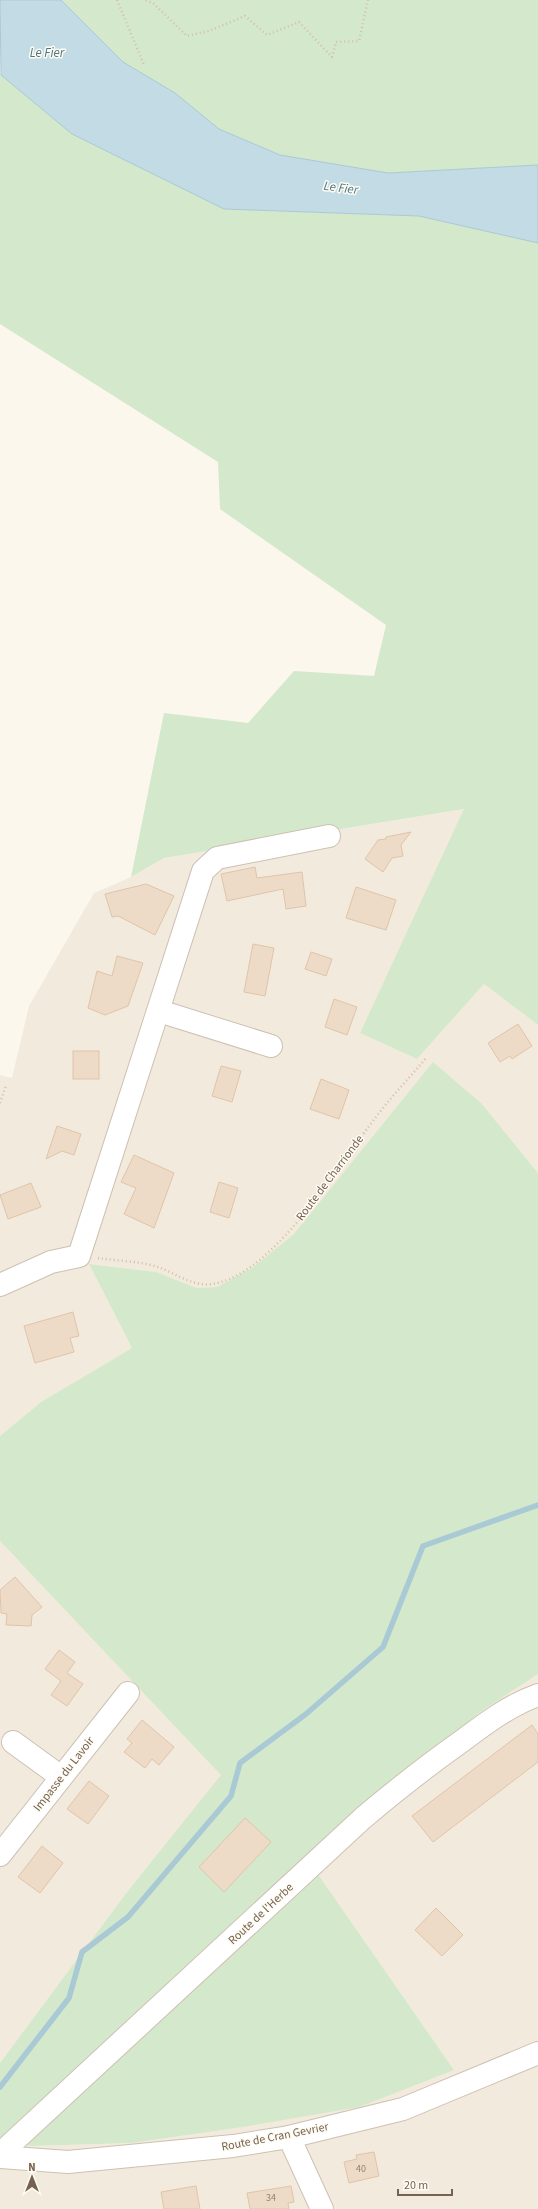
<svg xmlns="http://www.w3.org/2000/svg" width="538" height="2209" viewBox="0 0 538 2209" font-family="'Source Sans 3',sans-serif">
	<rect width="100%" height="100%" fill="#fbf7ed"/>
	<g fill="#f2eadc">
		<path d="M465,809L360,1033L417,1059L484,984L538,1025V1173L482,1104L294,1234L253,1267L217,1287L197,1288L156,1272L89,1264L132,1348L41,1402L0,1436V1075L12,1078L29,1006L94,893L131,877L164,858Z"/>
		<path d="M0,1541L222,1775L127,1892L0,2063Z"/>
		<path d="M538,1674V2209H0V2143L32,2146L132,2143L243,2127L454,2070L306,1857L479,1713Z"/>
	</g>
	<g fill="#d4e8cb">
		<path d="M61,0H538V165L388,173L280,155L219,129L175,93L123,62Z"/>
		<path d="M0,74L72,134L224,209L419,216L538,243V1025L484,984L417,1059L360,1033L464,809L164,858L131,877L164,713L248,723L294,671L374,676L386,625L220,509L218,462L0,324Z"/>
		<path d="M433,1062L482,1104L538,1173V1674L479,1713L306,1857L454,2070L359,2107L243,2127L132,2143L32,2146L0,2143V2063L127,1892L221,1775L0,1541V1436L41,1402L132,1348L89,1264L156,1272L197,1288L217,1287L253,1267L294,1234Z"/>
	</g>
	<path fill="#c2dbe4" stroke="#a9c9d5" d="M0,0H61L123,62L175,93L219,129L280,155L388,173L538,165V243L419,216L224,209L72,134L1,75Z"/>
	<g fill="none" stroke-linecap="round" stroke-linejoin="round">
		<path stroke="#a9c9d5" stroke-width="5.5" d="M0,2087L69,1998L82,1952L128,1917L231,1796L240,1763L306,1714L383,1647L423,1546L538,1505"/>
	</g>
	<g fill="#eedbc7" stroke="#e0c4a8">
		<path d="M411,832L401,845L403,856L392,858L383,872L365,859L378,840L386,839V837Z"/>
		<path d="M255,867L257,878L302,872L306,906L286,909L283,889L227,901L221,874Z"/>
		<path d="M146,884L174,896L155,935L118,916L112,917L105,894Z"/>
		<path d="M356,887L396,900L386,930L346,918Z"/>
		<path d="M253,944L274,948L265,996L244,992Z"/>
		<path d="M311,952L332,959L326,976L305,969Z"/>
		<path d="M117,956L143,963L128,1006L105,1015L88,1008L97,971L112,976Z"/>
		<path d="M334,999L357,1007L347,1035L325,1027Z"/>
		<path d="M518,1024L532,1046L512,1059L510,1056L500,1062L488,1043Z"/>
		<rect x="73" y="1051" width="26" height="28"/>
		<path d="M221,1066L241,1071L232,1102L212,1096Z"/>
		<path d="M321,1079L349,1090L339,1119L310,1109Z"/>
		<path d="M57,1126L81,1134L74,1155L62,1151L46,1159Z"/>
		<path d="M134,1155L174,1173L154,1228L124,1214L136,1188L121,1182Z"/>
		<path d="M219,1182L238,1188L229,1218L210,1212Z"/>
		<path d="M31,1183L41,1207L8,1219L0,1195Z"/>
		<path d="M73,1312L79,1336L70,1338L74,1352L35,1363L24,1326Z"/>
		<path d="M15,1577L42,1607L32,1615L31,1626L6,1625L7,1614L1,1613L0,1590Z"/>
		<path d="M59,1650L75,1662L67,1673L83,1684L67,1706L51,1695L61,1681L45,1669Z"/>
		<path d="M142,1720L174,1747L159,1765L152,1759L145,1768L124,1752L132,1743L127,1739Z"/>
		<path d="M532,1725L538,1734V1762L433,1842L412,1816Z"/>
		<path d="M89,1781L109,1796L88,1824L67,1809Z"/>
		<path d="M245,1818L271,1842L224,1892L199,1867Z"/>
		<path d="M42,1846L63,1863L40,1893L18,1877Z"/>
		<path d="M436,1908L463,1935L442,1956L415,1930Z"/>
		<path d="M374,2152L379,2176L349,2183L344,2162L357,2159L356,2155Z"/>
		<path d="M196,2186L200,2209H164L161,2192Z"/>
		<path d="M291,2186L294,2202L288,2203L289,2209H250L247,2193Z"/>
	</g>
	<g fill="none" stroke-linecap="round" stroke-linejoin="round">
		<defs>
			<g id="minor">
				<path d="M159,1011L271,1046"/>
				<path d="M0,1285L51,1262L79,1256L203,871L217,858L329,836"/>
				<path d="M13,1742L61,1777"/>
				<path d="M0,1855L128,1693"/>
				<path d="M289,2137L322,2209"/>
				<path d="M0,2154L363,1818C395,1791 428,1765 462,1741C486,1723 510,1705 538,1695"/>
				<path d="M0,2157L68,2162L233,2146L289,2137L403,2109L538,2053"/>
			</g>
		</defs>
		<use href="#minor" stroke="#cdc1b3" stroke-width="24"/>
		<g stroke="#d4bfa9" stroke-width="2.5" stroke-dasharray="1 3" stroke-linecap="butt">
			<path d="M117,0L144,65"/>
			<path d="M146,0L154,4L187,36L209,31L245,16L267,35L299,22L332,57L336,42L359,41L368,0"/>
			<path d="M0,1103L6,1086"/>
			<path d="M98,1258C117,1261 139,1261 158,1267C175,1273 193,1287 212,1284C273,1276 340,1163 376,1117C392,1096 410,1077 427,1057"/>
		</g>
		<use href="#minor" stroke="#fff" stroke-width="22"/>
	</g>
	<g text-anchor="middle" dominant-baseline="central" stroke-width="3" stroke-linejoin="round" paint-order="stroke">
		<g font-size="10" fill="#93806e">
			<text x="361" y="2169">40</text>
			<text x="271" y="2198">34</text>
		</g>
		<g font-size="12" fill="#756251" stroke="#fefbf3">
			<text transform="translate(330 1178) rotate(-53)">Route de Charrionde</text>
			<text transform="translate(64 1774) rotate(-52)">Impasse du Lavoir</text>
			<text transform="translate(261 1914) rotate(-43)">Route de l'Herbe</text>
			<text transform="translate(275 2137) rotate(-11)">Route de Cran Gevrier</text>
		</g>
		<g font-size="13" font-style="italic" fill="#4c7686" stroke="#fefbf3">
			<text x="47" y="53">Le Fier</text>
			<text transform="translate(341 188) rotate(7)">Le Fier</text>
		</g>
	</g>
	<g transform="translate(32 2177)" stroke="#fefbf3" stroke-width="3" paint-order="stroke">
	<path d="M0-3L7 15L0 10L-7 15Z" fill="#756251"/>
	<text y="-6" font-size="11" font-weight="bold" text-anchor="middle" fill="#756251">N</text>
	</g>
	<path d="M398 2189v6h54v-6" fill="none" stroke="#756251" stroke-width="2"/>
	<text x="404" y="2189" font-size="12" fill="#756251" stroke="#fefbf3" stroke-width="3" paint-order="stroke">20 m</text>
</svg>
